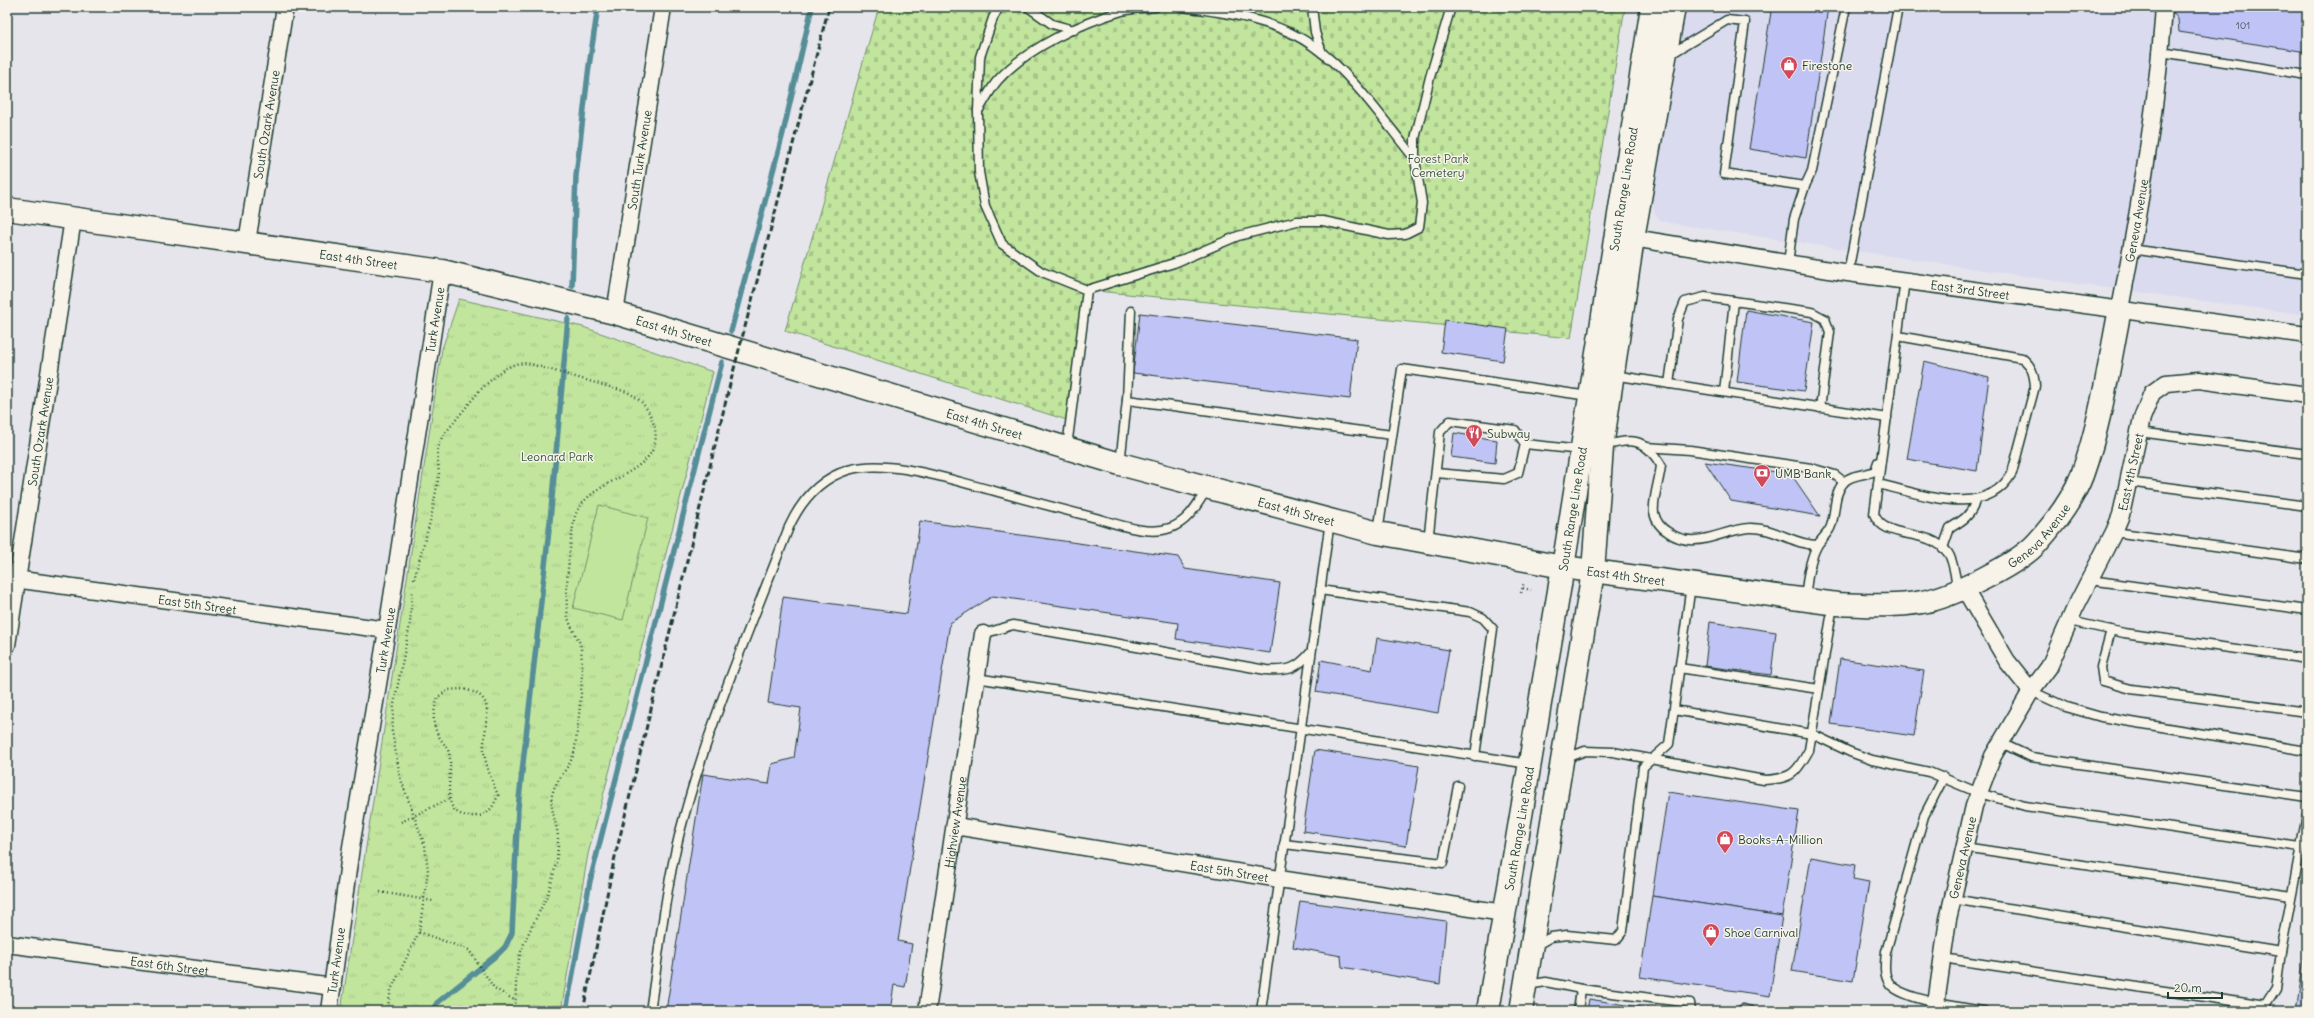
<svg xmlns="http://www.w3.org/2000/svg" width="2314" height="1018" viewBox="0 0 2314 1018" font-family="Delius,sans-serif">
	<defs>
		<pattern id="cemetery-stones" width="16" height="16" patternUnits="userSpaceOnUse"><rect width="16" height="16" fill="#c2e59e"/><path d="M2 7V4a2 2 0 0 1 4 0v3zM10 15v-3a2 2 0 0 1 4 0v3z" fill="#a6c589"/></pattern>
		<pattern id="park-tufts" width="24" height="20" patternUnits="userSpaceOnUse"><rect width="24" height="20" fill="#c2e59e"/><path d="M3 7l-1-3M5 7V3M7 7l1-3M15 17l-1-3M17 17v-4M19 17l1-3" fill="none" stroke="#a6c589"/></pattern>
	</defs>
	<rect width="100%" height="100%" fill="#e6e5ec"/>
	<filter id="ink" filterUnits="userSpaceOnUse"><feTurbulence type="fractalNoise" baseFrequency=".025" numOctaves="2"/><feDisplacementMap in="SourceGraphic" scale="8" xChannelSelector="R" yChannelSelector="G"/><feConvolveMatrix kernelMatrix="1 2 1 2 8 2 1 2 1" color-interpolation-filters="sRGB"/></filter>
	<g filter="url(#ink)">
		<path fill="#dbdbef" d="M1681,7H2307V315L2070,283L1669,223L1660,220L1654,213L1651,194Z"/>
		<path fill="url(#cemetery-stones)" stroke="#709169" d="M879,7H1625L1571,338L1087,290L1070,421L785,331Z"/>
		<path fill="url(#park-tufts)" stroke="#709169" d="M459,299L583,327L713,372L588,854L561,1011H341L442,349Z"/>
		<path fill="#c2e59e" stroke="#709169" d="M599,505L648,518L623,620L573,608Z"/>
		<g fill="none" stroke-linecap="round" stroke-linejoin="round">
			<g stroke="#568e98" stroke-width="5.5">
				<path d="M572,286L576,176L589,66L598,7"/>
				<path d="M731,331L783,133L812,7"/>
				<path d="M432,1011L437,1003L499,953L505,947L512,933L518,808L550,521L568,318"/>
				<path d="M566,1011L590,881L722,362"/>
			</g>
		</g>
		<g fill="#c0c3f5" stroke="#1f3d34">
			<path d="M1745,7H1828L1806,158L1749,149L1771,12Z"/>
			<path d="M2171,7H2307V52L2179,32L2178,19L2171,10Z"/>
			<path d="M1746,310L1814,322L1804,391L1737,382Z"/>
			<path d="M1140,313L1357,339L1350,399L1133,373Z"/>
			<path d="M1445,320L1508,329L1503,361L1441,352Z"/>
			<path d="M1924,361L1989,377L1977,471L1907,459Z"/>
			<path d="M1454,433L1497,440L1495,463L1451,457Z"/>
			<path d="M1705,462L1791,474L1820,516L1731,501Z"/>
			<path d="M920,521L1178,557L1185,569L1280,583L1270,653L1176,639L1178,623L993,596L950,623L898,941L912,944L905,987L894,985L890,1011H666L703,774L769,784L772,764L794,758L801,708L768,703L783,597L907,614Z"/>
			<path d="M1710,622L1776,632L1771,675L1705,666Z"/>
			<path d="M1377,638L1449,650L1438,713L1316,692L1321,660L1372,670Z"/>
			<path d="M1840,659L1924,671L1914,736L1831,724Z"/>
			<path d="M1315,750L1419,766L1406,846L1303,831Z"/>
			<path d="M1668,792L1799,811L1782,916L1652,896Z"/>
			<path d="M1811,857L1855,865L1853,879L1869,882L1853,981L1792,971Z"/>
			<path d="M1652,896L1782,916L1770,996L1640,977Z"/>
			<path d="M1300,901L1446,921L1440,984L1342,967L1341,956L1293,947Z"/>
			<path d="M2307,939V1011H2296Z"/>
			<path d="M1589,999L1664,1011H1587Z"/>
		</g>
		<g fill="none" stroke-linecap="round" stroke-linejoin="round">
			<defs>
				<g id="lane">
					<path d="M999,7L993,18L980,57L978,112L979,172L985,206L1002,244L1042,272L1087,290L1174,263L1238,236L1297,221H1323L1389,235L1405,234L1419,227L1422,203L1415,159V139L1430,77L1451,7"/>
					<path d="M1028,7L1052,24L1074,30"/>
					<path d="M1182,7C1225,12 1277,20 1313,46C1352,73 1384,121 1415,159"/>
					<path d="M1312,7L1315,32L1322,53"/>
					<path d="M2161,52L2307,75"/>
					<path d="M1669,55L1727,20L1745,22L1724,174L1805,186L1812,171L1846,7"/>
					<path d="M978,111C985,101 990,89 998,80C1027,48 1081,23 1122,11C1133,8 1145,8 1156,7"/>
					<path d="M2131,249L2307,274"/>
					<path d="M1788,263L1794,219L1805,186"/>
					<path d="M1848,273L1898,7"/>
					<path d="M1905,280L1874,514C1885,542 1928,526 1948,553C1954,561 1955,578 1958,589"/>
					<path d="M1613,375L1887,418"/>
					<path d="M1669,384L1678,319L1685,302L1705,297L1812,312L1825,319L1830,332L1820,408"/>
					<path d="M1724,392L1734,301"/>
					<path d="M1127,400L1131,311"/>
					<path d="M2139,432L2307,454"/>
					<path d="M1605,446C1633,437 1645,439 1661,465C1660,479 1652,500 1654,513C1656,522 1661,528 1668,532C1695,552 1722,529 1750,528C1774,527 1794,545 1817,545"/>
					<path d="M1067,447L1087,290"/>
					<path d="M1646,447L1690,450L1811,468L1835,475L1844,482"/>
					<path d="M1120,464L1127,400L1392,435"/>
					<path d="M1436,473L1504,479L1518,473L1525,444"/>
					<path d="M2128,482L2307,506"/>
					<path d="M1878,484C1920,493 1985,521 2012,473L2035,386C2034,374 2032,366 2022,358L1898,336"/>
					<path d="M1378,532L1402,369L1589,396"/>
					<path d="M2114,532L2307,559"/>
					<path d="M1428,542L1440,432L1450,421L1515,430L1525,444L1581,450"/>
					<path d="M1943,548L1950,528C1962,521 1972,515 1975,501"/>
					<path d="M2090,580L2307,610"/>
					<path d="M1320,590L1470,612L1483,618L1493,629L1475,756"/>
					<path d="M1805,599C1807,582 1809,561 1817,546C1821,539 1829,533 1831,526C1836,512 1833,494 1844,482C1852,474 1866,475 1875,471L1878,462"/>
					<path d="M2070,621L2124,633L2307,659"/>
					<path d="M2111,630L2101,667L2103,681L2131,689L2307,712"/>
					<path d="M983,634L1013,625L1266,670C1288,671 1296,670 1311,652"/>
					<path d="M1679,668L1819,689"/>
					<path d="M976,678L1529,764"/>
					<path d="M2031,691L2066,707L2101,717L2307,751"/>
					<path d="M1674,710L1812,734L1850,752L1872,760L1929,772L1979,793L2025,806L2300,847"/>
					<path d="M2001,743L2031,757L2307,797"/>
					<path d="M1564,759L1585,751L1613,752L1764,780C1791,779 1796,774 1809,750L1833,605"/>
					<path d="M1944,777L1924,816L1886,952C1885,963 1883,975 1890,984C1903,1000 1964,1008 1984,1011"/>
					<path d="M1284,844L1443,863L1458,786"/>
					<path d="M1964,847L2291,896"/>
					<path d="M1952,899L2281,952"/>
					<path d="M1535,946L1551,937L1567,935L1616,940L1623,931L1643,767L1669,744L1691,585"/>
					<path d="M1942,958L2266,1006"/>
					<path d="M1527,985L1546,982L1581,989"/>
					<path d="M650,1011C660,947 666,880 684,817C711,718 752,623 789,527C801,501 819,479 848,470C889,458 950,480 991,490C1026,500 1061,509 1096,518C1117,524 1148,536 1170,528C1188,522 1197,505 1207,489"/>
					<path d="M1261,1011L1330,521"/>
					<path d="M1578,1011L1581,989L1690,1003L1691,1011"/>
					<path d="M1740,1011L1743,1009L1751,1011"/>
					<path d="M2262,1011L2276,989L2281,952L2307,815"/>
				</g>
				<g id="street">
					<path id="s1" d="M1633,238L1848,273L2307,335"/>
					<path id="s2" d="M247,242L285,7"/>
					<path id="s3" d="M2120,309C2139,210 2157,108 2164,7"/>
					<path id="s4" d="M615,313L663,7"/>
					<path id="s5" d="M7,578L387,630"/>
					<path d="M1964,588L2007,661L2031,691"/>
					<path id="s6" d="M7,645L73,219"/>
					<path id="s7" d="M955,826L1279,879L1504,913"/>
					<path id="s8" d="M7,944L333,987"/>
					<path id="s9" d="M329,1011L351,847L387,630L442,271"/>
					<path id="s10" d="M927,1011L983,634"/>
					<path id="s11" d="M1935,1011L1948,919L1974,806L1993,756L2031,691L2049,667L2075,608L2114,532L2121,515L2142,418L2152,393L2166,383L2199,380L2307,395"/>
				</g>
				<g id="secondary">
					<path id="s12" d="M7,209L442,271L615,313L1120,464L1378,533L1563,567L1837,604C1865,605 1894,607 1922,602C1950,598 2018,564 2037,543C2054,524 2073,499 2082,475C2101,422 2109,365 2120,309"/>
				</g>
				<g id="primary">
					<path id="s13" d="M1488,1011L1563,567L1652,7"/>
					<path d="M1521,1011L1593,572L1602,447L1633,238L1674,7"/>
				</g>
			</defs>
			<use href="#lane" stroke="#1f3d34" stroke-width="11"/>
			<use href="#street" stroke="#1f3d34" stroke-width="19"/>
			<use href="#secondary" stroke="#1f3d34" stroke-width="25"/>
			<use href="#primary" stroke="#1f3d34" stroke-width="25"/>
			<g stroke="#1f3d34" stroke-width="2.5" stroke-dasharray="1 3" stroke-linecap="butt">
				<path d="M414,579L431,518L439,475L437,451L442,437L480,390L501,371L515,364L527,363L627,392C641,399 648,408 653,422C672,478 581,475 574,521C570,543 564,596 568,617C570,628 580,639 581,648C584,681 579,716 575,748C573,765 556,778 552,795C549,809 559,827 558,842C558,854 555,869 552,880C546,903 532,923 523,946C515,965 516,991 515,1011"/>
				<path d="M1523,588L1531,590"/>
				<path d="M1521,593L1524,582"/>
				<path d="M461,689C502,694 482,725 484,752C486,767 492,781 498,795C494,805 489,815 478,816C434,820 455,776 449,753C448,748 443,743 440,738C431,725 433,712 438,697L448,690Z"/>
				<path d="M401,822L449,799"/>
				<path d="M380,892L433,901"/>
				<path d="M419,932L469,950L494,988L516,1001"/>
				<path d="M387,1011L391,990L419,932L428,871L425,846L400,777L392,731L394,704L410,624L412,592"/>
			</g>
			<use href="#lane" stroke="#f7f3e8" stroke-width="8"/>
			<use href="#street" stroke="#f7f3e8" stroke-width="16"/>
			<use href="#secondary" stroke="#f7f3e8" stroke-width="22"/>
			<use href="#primary" stroke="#f7f3e8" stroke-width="22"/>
			<path stroke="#1f3d34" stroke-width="3" stroke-dasharray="6 3" stroke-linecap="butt" d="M583,1011L614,861L730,384L829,7"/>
		</g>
	</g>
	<defs>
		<symbol id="shop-pin" viewBox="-11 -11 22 30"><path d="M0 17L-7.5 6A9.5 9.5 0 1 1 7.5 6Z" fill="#d1495b" stroke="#f7f3e8"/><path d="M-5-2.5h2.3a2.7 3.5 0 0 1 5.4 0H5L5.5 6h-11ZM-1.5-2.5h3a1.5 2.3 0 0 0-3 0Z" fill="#fff"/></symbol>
		<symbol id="restaurant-pin" viewBox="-11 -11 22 30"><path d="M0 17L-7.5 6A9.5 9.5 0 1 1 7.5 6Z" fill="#d1495b" stroke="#f7f3e8"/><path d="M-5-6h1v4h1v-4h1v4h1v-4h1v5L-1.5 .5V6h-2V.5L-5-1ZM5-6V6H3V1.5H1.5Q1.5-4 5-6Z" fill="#fff"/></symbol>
		<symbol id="bank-pin" viewBox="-11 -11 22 30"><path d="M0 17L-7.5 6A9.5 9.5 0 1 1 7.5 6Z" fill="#d1495b" stroke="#f7f3e8"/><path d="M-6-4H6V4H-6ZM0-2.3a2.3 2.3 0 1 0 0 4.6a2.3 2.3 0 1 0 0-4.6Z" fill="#fff"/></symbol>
	</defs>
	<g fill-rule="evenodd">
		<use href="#shop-pin" x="1779" y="55" width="20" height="27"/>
		<use href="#restaurant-pin" x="1464" y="423" width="20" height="27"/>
		<use href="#bank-pin" x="1752" y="463" width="20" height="27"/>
		<use href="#shop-pin" x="1715" y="829" width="20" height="27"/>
		<use href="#shop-pin" x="1701" y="922" width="20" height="27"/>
	</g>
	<g text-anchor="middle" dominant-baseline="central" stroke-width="3" stroke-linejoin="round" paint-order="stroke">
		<g font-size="10" fill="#475e64">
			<text x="2243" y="25">101</text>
		</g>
		<g font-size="12" fill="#1f3d34" stroke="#f7f3e8" text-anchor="start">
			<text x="1802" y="65">Firestone</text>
			<text x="1487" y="433">Subway</text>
			<text x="1775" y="473">UMB Bank</text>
			<text x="1738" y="839">Books-A-Million</text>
			<text x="1724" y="932">Shoe Carnival</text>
		</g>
		<g font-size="12" fill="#1f3d34" stroke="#f7f3e8">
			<text stroke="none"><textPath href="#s2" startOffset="119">South Ozark Avenue</textPath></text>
			<text stroke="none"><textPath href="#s4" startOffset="155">South Turk Avenue</textPath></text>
			<text stroke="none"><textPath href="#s13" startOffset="833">South Range Line Road</textPath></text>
			<text stroke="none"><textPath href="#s3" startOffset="90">Geneva Avenue</textPath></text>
			<text stroke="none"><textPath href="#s12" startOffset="355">East 4th Street</textPath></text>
			<text stroke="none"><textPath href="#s1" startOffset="341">East 3rd Street</textPath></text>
			<text stroke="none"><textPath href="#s9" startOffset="699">Turk Avenue</textPath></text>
			<text stroke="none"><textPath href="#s12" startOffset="679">East 4th Street</textPath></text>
			<text stroke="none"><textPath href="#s12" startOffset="1003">East 4th Street</textPath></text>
			<text stroke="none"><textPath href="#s6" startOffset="216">South Ozark Avenue</textPath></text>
			<text stroke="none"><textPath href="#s11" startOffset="580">East 4th Street</textPath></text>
			<text stroke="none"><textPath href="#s13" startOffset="509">South Range Line Road</textPath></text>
			<text stroke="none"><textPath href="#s12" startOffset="1327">East 4th Street</textPath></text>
			<text stroke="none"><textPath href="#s12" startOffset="2098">Geneva Avenue</textPath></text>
			<text stroke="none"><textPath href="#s12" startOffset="1663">East 4th Street</textPath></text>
			<text stroke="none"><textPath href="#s5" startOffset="192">East 5th Street</textPath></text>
			<text stroke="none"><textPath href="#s9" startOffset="375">Turk Avenue</textPath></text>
			<text stroke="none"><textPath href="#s10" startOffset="191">Highview Avenue</textPath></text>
			<text stroke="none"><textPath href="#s13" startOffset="185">South Range Line Road</textPath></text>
			<text stroke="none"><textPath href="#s11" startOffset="156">Geneva Avenue</textPath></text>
			<text stroke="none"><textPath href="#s7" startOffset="278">East 5th Street</textPath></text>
			<text stroke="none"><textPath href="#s9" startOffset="51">Turk Avenue</textPath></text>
			<text stroke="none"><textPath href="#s8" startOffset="164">East 6th Street</textPath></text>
		</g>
		<g font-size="12" fill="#375644" stroke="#f7f3e8">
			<text x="1438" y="158">Forest Park<tspan x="1438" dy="14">Cemetery</tspan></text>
			<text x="557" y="456">Leonard Park</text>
		</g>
	</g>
	<rect width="2314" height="1018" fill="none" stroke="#f7f3e8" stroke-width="24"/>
	<rect x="12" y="12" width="2290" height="994" fill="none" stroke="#1f3d34" stroke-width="1.5" filter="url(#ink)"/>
	<path d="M2168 992v6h54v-6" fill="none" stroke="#1f3d34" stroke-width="2"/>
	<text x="2174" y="992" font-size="12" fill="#1f3d34" stroke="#f7f3e8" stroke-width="3" paint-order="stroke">20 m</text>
</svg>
